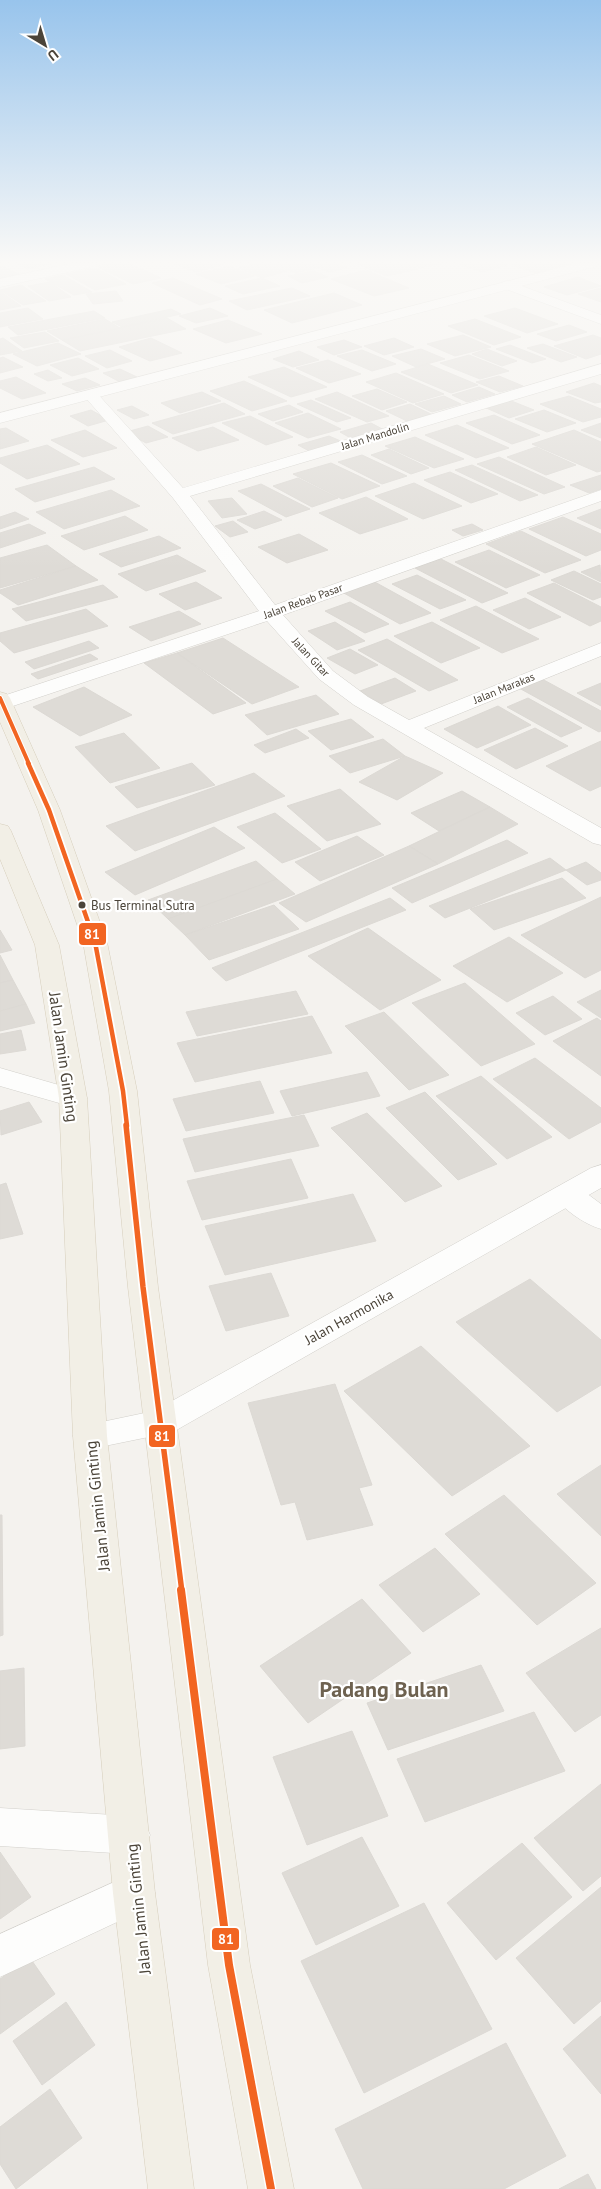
<svg xmlns="http://www.w3.org/2000/svg" width="601" height="2189" viewBox="0 0 601 2189" font-family="'PT Sans',sans-serif">
	<rect width="100%" height="100%" fill="#f4f2ee"/>
	<g fill="#dedbd6" stroke="#dcd9d4">
		<path d="M15,263H54L28,269Z"/>
		<path d="M111,263H129L161,278L133,284L96,266Z"/>
		<path d="M172,263H217L224,265L196,272Z"/>
		<path d="M260,263H265L287,271L262,278L238,268Z"/>
		<path d="M269,263H303L317,268L296,273Z"/>
		<path d="M307,263H335L347,268L329,272Z"/>
		<path d="M355,263H403L418,269L387,276Z"/>
		<path d="M408,263H443L420,268Z"/>
		<path d="M456,263H502L508,265L482,272Z"/>
		<path d="M521,263H572L536,273L512,265Z"/>
		<path d="M0,265L19,274L0,278Z"/>
		<path d="M229,266L254,276L221,284L196,274Z"/>
		<path d="M96,268L126,284L95,290L66,274Z"/>
		<path d="M366,270L409,288L374,296L331,279Z"/>
		<path d="M313,271L328,277L302,283L288,276Z"/>
		<path d="M63,275L92,292L74,295L45,279Z"/>
		<path d="M578,277L601,286L567,295L544,287Z"/>
		<path d="M173,278L222,299L200,305L152,283Z"/>
		<path d="M262,278L280,286L243,294L225,286Z"/>
		<path d="M50,282L71,297L49,301L28,286Z"/>
		<path d="M21,285L46,301L23,305L0,290Z"/>
		<path d="M292,288L310,296L247,310L229,301Z"/>
		<path d="M601,288V302L578,294Z"/>
		<path d="M0,291L21,306L0,310Z"/>
		<path d="M116,291L123,301L93,304L86,294Z"/>
		<path d="M334,293L362,305L292,323L264,310Z"/>
		<path d="M28,308L43,319L0,327V313Z"/>
		<path d="M210,308L228,316L196,323L179,316Z"/>
		<path d="M515,308L558,324L527,333L484,316Z"/>
		<path d="M171,309L181,314L122,327L112,322Z"/>
		<path d="M94,311L105,318L18,335L8,327Z"/>
		<path d="M167,318L186,329L80,351L62,340Z"/>
		<path d="M105,319L120,328L62,340L47,331Z"/>
		<path d="M475,319L521,337L494,345L448,326Z"/>
		<path d="M228,320L262,334L226,343L193,329Z"/>
		<path d="M569,325L587,332L556,341L537,334Z"/>
		<path d="M45,332L59,341L24,348L10,338Z"/>
		<path d="M463,335L491,347L455,356L427,344Z"/>
		<path d="M593,335L601,338V354L586,359L554,346Z"/>
		<path d="M3,338L22,351L0,355V339Z"/>
		<path d="M151,338L182,353L150,361L119,347Z"/>
		<path d="M394,338L414,347L384,355L364,346Z"/>
		<path d="M344,340L362,347L334,355L317,347Z"/>
		<path d="M58,343L81,354L37,366L13,354Z"/>
		<path d="M543,344L577,357L561,362L527,348Z"/>
		<path d="M510,345L546,359L532,363L496,349Z"/>
		<path d="M421,349L445,359L416,367L392,356Z"/>
		<path d="M487,349L517,361L502,366L472,354Z"/>
		<path d="M110,350L132,361L107,368L85,356Z"/>
		<path d="M362,350L396,364L372,371L337,356Z"/>
		<path d="M299,351L319,360L293,367L273,359Z"/>
		<path d="M469,355L509,371L480,379L440,363Z"/>
		<path d="M3,357L23,367L0,373V358Z"/>
		<path d="M78,358L99,369L72,376L50,365Z"/>
		<path d="M328,360L361,374L329,383L296,368Z"/>
		<path d="M428,364L478,385L451,393L401,372Z"/>
		<path d="M284,367L327,387L291,397L248,377Z"/>
		<path d="M120,369L137,377L120,382L103,373Z"/>
		<path d="M48,370L62,378L48,381L34,374Z"/>
		<path d="M396,373L444,394L413,403L366,382Z"/>
		<path d="M499,376L523,386L500,392L476,382Z"/>
		<path d="M16,377L46,393L22,399L0,388V381Z"/>
		<path d="M85,378L100,385L77,391L62,384Z"/>
		<path d="M244,381L287,401L252,411L210,391Z"/>
		<path d="M594,383L601,386V402L595,403L566,392Z"/>
		<path d="M479,387L495,394L467,402L452,395Z"/>
		<path d="M377,389L407,402L382,410L352,396Z"/>
		<path d="M202,392L221,401L180,413L161,403Z"/>
		<path d="M337,392L389,416L367,422L315,399Z"/>
		<path d="M444,396L461,404L432,412L415,404Z"/>
		<path d="M569,396L601,409V417L583,422L540,404Z"/>
		<path d="M311,400L351,418L337,422L297,404Z"/>
		<path d="M509,400L534,410L509,418L484,407Z"/>
		<path d="M224,403L245,414L173,434L152,423Z"/>
		<path d="M410,404L433,415L409,422L386,411Z"/>
		<path d="M289,405L303,412L273,421L258,414Z"/>
		<path d="M132,406L149,415L134,419L117,410Z"/>
		<path d="M91,410L109,420L88,426L70,416Z"/>
		<path d="M544,410L576,423L547,432L515,419Z"/>
		<path d="M308,413L341,429L308,438L275,423Z"/>
		<path d="M494,415L540,435L512,444L466,423Z"/>
		<path d="M250,416L293,437L266,445L222,423Z"/>
		<path d="M371,423L386,431L354,440L340,432Z"/>
		<path d="M601,423V438L581,430Z"/>
		<path d="M457,425L509,448L476,458L425,435Z"/>
		<path d="M148,426L168,437L146,443L126,432Z"/>
		<path d="M213,427L239,440L198,451L172,438Z"/>
		<path d="M6,428L29,441L0,449V429Z"/>
		<path d="M85,430L117,448L83,457L51,440Z"/>
		<path d="M574,430L601,442V471L597,472L532,444Z"/>
		<path d="M329,436L343,442L311,452L298,445Z"/>
		<path d="M415,437L464,459L434,468L385,446Z"/>
		<path d="M47,445L80,464L27,479L0,463V458Z"/>
		<path d="M536,447L576,465L546,475L507,457Z"/>
		<path d="M389,449L429,468L411,474L371,455Z"/>
		<path d="M362,455L407,476L382,484L338,462Z"/>
		<path d="M499,457L565,487L544,494L477,464Z"/>
		<path d="M331,463L380,486L342,499L293,474Z"/>
		<path d="M472,465L538,495L520,501L455,470Z"/>
		<path d="M94,467L115,479L35,502L15,489Z"/>
		<path d="M450,472L498,494L471,503L424,480Z"/>
		<path d="M601,475V489L589,493L570,485Z"/>
		<path d="M298,478L338,498L312,507L273,486Z"/>
		<path d="M414,483L462,506L423,519L375,496Z"/>
		<path d="M261,484L310,509L286,517L238,491Z"/>
		<path d="M111,490L140,506L64,529L36,512Z"/>
		<path d="M366,497L408,519L360,534L319,513Z"/>
		<path d="M232,498L247,514L222,518L208,501Z"/>
		<path d="M601,509V529L577,518Z"/>
		<path d="M264,511L282,520L255,529L237,520Z"/>
		<path d="M15,512L29,519L0,529V517Z"/>
		<path d="M125,516L148,530L84,550L61,536Z"/>
		<path d="M563,517L601,534V550L586,556L529,529Z"/>
		<path d="M233,521L248,532L230,537L215,526Z"/>
		<path d="M29,524L46,533L0,548V533Z"/>
		<path d="M472,524L483,530L463,536L452,530Z"/>
		<path d="M521,531L581,560L545,573L486,544Z"/>
		<path d="M299,534L328,550L287,563L258,547Z"/>
		<path d="M159,536L181,548L121,567L99,554Z"/>
		<path d="M47,545L76,566L0,588V558Z"/>
		<path d="M489,550L540,575L506,588L455,562Z"/>
		<path d="M177,555L206,571L146,591L118,574Z"/>
		<path d="M441,559L508,593L482,603L415,568Z"/>
		<path d="M600,565L601,582L581,572Z"/>
		<path d="M76,566L98,580L18,605L0,593V590Z"/>
		<path d="M574,571L601,584V597L593,600L551,580Z"/>
		<path d="M417,575L466,600L440,609L392,584Z"/>
		<path d="M373,581L431,613L400,624L342,592Z"/>
		<path d="M196,582L222,598L185,610L159,594Z"/>
		<path d="M554,583L601,607V621L590,626L527,593Z"/>
		<path d="M103,585L118,597L26,621L12,609Z"/>
		<path d="M525,598L561,617L529,629L493,610Z"/>
		<path d="M350,602L389,624L365,633L325,611Z"/>
		<path d="M476,606L539,639L502,653L440,620Z"/>
		<path d="M86,609L108,626L14,653L0,641V633Z"/>
		<path d="M179,611L201,624L151,641L129,627Z"/>
		<path d="M335,622L365,641L337,650L308,631Z"/>
		<path d="M432,622L480,648L441,663L394,636Z"/>
		<path d="M223,638L299,687L252,704L177,653Z"/>
		<path d="M387,639L458,680L429,691L358,650Z"/>
		<path d="M89,641L99,648L34,669L25,662Z"/>
		<path d="M350,649L378,665L355,674L327,658Z"/>
		<path d="M177,653L246,703L213,714L144,663Z"/>
		<path d="M90,654L98,659L38,679L31,674Z"/>
		<path d="M395,678L416,691L381,704L360,691Z"/>
		<path d="M542,679L601,711V731L599,732L519,688Z"/>
		<path d="M601,683V706L577,693Z"/>
		<path d="M84,687L132,715L80,736L33,707Z"/>
		<path d="M316,695L339,714L267,735L245,715Z"/>
		<path d="M528,698L582,728L561,737L507,707Z"/>
		<path d="M498,706L531,725L477,748L444,729Z"/>
		<path d="M351,719L374,737L331,750L308,731Z"/>
		<path d="M535,728L568,746L516,769L484,750Z"/>
		<path d="M296,729L309,738L265,753L254,745Z"/>
		<path d="M124,733L160,768L110,783L75,747Z"/>
		<path d="M383,739L405,756L350,773L329,756Z"/>
		<path d="M601,741V786L590,791L546,766Z"/>
		<path d="M405,756L443,773L397,800L359,782Z"/>
		<path d="M192,763L215,785L137,808L115,787Z"/>
		<path d="M254,773L285,796L135,851L106,826Z"/>
		<path d="M340,789L381,824L327,841L287,806Z"/>
		<path d="M462,791L490,807L439,831L411,813Z"/>
		<path d="M490,807L518,824L438,864L409,846Z"/>
		<path d="M275,813L321,849L282,863L237,827Z"/>
		<path d="M214,827L245,848L135,895L105,872Z"/>
		<path d="M357,836L384,855L320,881L295,862Z"/>
		<path d="M507,840L528,853L412,903L392,888Z"/>
		<path d="M409,846L438,864L306,922L279,903Z"/>
		<path d="M550,858L566,870L445,918L429,906Z"/>
		<path d="M256,861L277,879L168,919L148,900Z"/>
		<path d="M586,862L601,873V880L587,885L566,870Z"/>
		<path d="M562,878L586,898L494,930L470,909Z"/>
		<path d="M277,879L295,894L185,935L168,919Z"/>
		<path d="M601,897V970L585,978L521,935Z"/>
		<path d="M390,898L406,910L226,981L212,968Z"/>
		<path d="M274,905L299,929L209,960L185,935Z"/>
		<path d="M368,928L441,980L380,1010L308,956Z"/>
		<path d="M0,930L12,950L0,953Z"/>
		<path d="M509,937L563,973L507,1002L453,966Z"/>
		<path d="M0,955L13,980L0,983Z"/>
		<path d="M13,980L26,1004L0,1011V983Z"/>
		<path d="M465,983L535,1044L481,1066L412,1003Z"/>
		<path d="M601,990V1018L577,1002Z"/>
		<path d="M296,991L308,1014L197,1036L186,1012Z"/>
		<path d="M553,996L582,1019L545,1035L516,1013Z"/>
		<path d="M26,1004L35,1023L0,1031V1011Z"/>
		<path d="M384,1012L449,1075L409,1090L345,1026Z"/>
		<path d="M312,1016L332,1053L195,1082L177,1043Z"/>
		<path d="M597,1018L601,1021V1076L553,1041Z"/>
		<path d="M21,1030L26,1050L0,1054V1034Z"/>
		<path d="M535,1058L601,1108V1122L569,1139L493,1079Z"/>
		<path d="M367,1072L380,1096L292,1116L280,1091Z"/>
		<path d="M481,1076L552,1137L507,1159L436,1096Z"/>
		<path d="M260,1081L274,1113L186,1131L173,1099Z"/>
		<path d="M425,1092L497,1164L458,1180L386,1108Z"/>
		<path d="M29,1102L42,1122L1,1135L0,1111Z"/>
		<path d="M367,1113L442,1186L405,1202L331,1128Z"/>
		<path d="M304,1115L319,1146L195,1172L183,1139Z"/>
		<path d="M291,1159L308,1198L202,1220L187,1181Z"/>
		<path d="M6,1183L23,1234L0,1239V1185Z"/>
		<path d="M353,1194L376,1241L225,1275L205,1226Z"/>
		<path d="M271,1273L289,1316L226,1331L209,1286Z"/>
		<path d="M530,1279L601,1340V1385L557,1412L456,1322Z"/>
		<path d="M421,1346L530,1446L452,1496L344,1391Z"/>
		<path d="M335,1384L372,1485L359,1488L373,1525L307,1540L295,1502L281,1505L248,1403Z"/>
		<path d="M601,1465V1536L557,1494Z"/>
		<path d="M504,1495L596,1583L537,1625L445,1534Z"/>
		<path d="M0,1515H2L3,1635L0,1636Z"/>
		<path d="M435,1548L480,1594L423,1632L379,1585Z"/>
		<path d="M362,1599L411,1653L308,1723L260,1666Z"/>
		<path d="M601,1628V1715L575,1732L526,1673Z"/>
		<path d="M481,1665L504,1711L388,1750L367,1703Z"/>
		<path d="M24,1668L25,1746L0,1749V1671Z"/>
		<path d="M534,1712L565,1771L425,1822L397,1759Z"/>
		<path d="M352,1731L388,1816L307,1845L273,1757Z"/>
		<path d="M601,1784V1876L583,1891L534,1838Z"/>
		<path d="M362,1837L399,1906L316,1945L282,1873Z"/>
		<path d="M522,1843L572,1897L496,1960L447,1903Z"/>
		<path d="M0,1852L31,1897L0,1919Z"/>
		<path d="M601,1887V2001L574,2024L516,1958Z"/>
		<path d="M424,1903L492,2029L364,2093L301,1961Z"/>
		<path d="M30,1958L55,1994L0,2034V1979Z"/>
		<path d="M66,2002L95,2045L42,2085L13,2041Z"/>
		<path d="M601,2016V2094L563,2049Z"/>
		<path d="M506,2043L566,2156L504,2189H363L335,2129Z"/>
		<path d="M50,2089L82,2138L16,2189L0,2164V2127Z"/>
		<path d="M588,2174L596,2189H559Z"/>
	</g>
	<g fill="none" stroke-linecap="round" stroke-linejoin="round">
		<defs>
			<g id="minor">
				<path d="M74,263H98L91,267L0,287V279Z"/>
				<path d="M508,281L601,315V324L503,288L501,285L503,282Z"/>
				<path d="M601,364V374L190,496L275,605L601,490V501L283,615L333,671L368,697L409,720L601,643V656L424,728L601,828V845L593,843L354,705L319,679L267,621L10,707L0,708V697L259,611L173,498L85,397L82,394L85,391H95L183,488Z"/>
				<path d="M0,1068L83,1092L87,1098L83,1104L73,1107L0,1086Z"/>
				<path d="M568,1184L578,1187L601,1204V1229C584,1224 562,1209 553,1194L558,1187Z"/>
				<path d="M0,1808L130,1816L144,1822L150,1835L144,1848L130,1854L0,1846Z"/>
				<path d="M134,1873L149,1879L155,1893L149,1907L0,1977V1934Z"/>
			</g>
			<g id="tertiary">
				<path d="M578,263H599L597,266L0,423V413Z"/>
				<path d="M601,1165V1188L173,1432L90,1449L78,1445L73,1436L78,1427L154,1411L591,1168Z"/>
			</g>
			<g id="primary">
				<path d="M0,692L7,694L10,698L60,810L107,942L137,1091L158,1287L250,1965L294,2189H248L208,1965L128,1287L109,1091L83,942L38,810L0,722Z"/>
				<path d="M0,824L8,826L11,831L59,945L87,1098L107,1436L155,1893L194,2189H148L113,1893L73,1436L59,1098L35,945L0,859Z"/>
			</g>
		</defs>
		<use href="#minor" stroke="#d2d0cb" stroke-width="1"/>
		<use href="#tertiary" stroke="#d2d0cb" stroke-width="1"/>
		<use href="#primary" stroke="#d6cebb" stroke-width="1"/>
		<use href="#minor" fill="#fdfdfc" fill-rule="evenodd"/>
		<use href="#tertiary" fill="#fdfdfc" fill-rule="evenodd"/>
		<use href="#primary" fill="#f2efe6" fill-rule="evenodd"/>
		<defs>
			<path id="bus-1-far3" d="M0,698L29,764"/>
			<path id="bus-1-far2" d="M28,763L49,810L95,942L123,1091L127,1126"/>
			<path id="bus-1-far1" d="M126,1125L143,1287L182,1592"/>
			<path id="bus-1" d="M181,1590L229,1965L271,2189"/>
		</defs>
		<use href="#bus-1-far3" stroke="#fff" stroke-width="6"/>
		<use href="#bus-1-far2" stroke="#fff" stroke-width="8"/>
		<use href="#bus-1-far1" stroke="#fff" stroke-width="9"/>
		<use href="#bus-1" stroke="#fff" stroke-width="11"/>
		<use href="#bus-1-far3" stroke="#f26522" stroke-width="4"/>
		<use href="#bus-1-far2" stroke="#f26522" stroke-width="4.5"/>
		<use href="#bus-1-far1" stroke="#f26522" stroke-width="5.5"/>
		<use href="#bus-1" stroke="#f26522" stroke-width="8"/>
	</g>
	<linearGradient id="sky" x2="0" y2="1"><stop stop-color="#98c4ec"/><stop offset="0.46" stop-color="#faf9f7"/><stop offset="1" stop-color="#faf9f7" stop-opacity="0"/></linearGradient>
	<rect width="601" height="569" fill="url(#sky)"/>
	<circle fill="#4b4439" stroke="#fff" stroke-width="2" cx="82" cy="905" r="4.5"/>
	<g text-anchor="middle" dominant-baseline="central" stroke-width="4.5" stroke-linejoin="round" paint-order="stroke">
		<g font-size="11" fill="#4b4439" stroke="#fff">
			<text transform="translate(375 436) rotate(-17)">Jalan Mandolin</text>
			<text transform="translate(303 601) rotate(-20)">Jalan Rebab Pasar</text>
			<text transform="translate(311 657) rotate(47)">Jalan Gitar</text>
			<text transform="translate(504 688) rotate(-22)">Jalan Marakas</text>
		</g>
		<g font-size="13" fill="#4b4439" stroke="#fff" text-anchor="start">
			<text x="91" y="905">Bus Terminal Sutra</text>
		</g>
		<g font-size="14" fill="#4b4439" stroke="#fff">
			<text transform="translate(349 1317) rotate(-29)">Jalan Harmonika</text>
		</g>
		<g font-size="16" fill="#4b4439" stroke="#fff">
			<text transform="translate(64 1057) rotate(82)">Jalan Jamin Ginting</text>
			<text transform="translate(97 1506) rotate(-96)">Jalan Jamin Ginting</text>
			<text transform="translate(138 1909) rotate(-96)">Jalan Jamin Ginting</text>
		</g>
		<g font-size="22" font-weight="bold" fill="#6e6250" stroke="#fff">
			<text x="384" y="1689">Padang Bulan</text>
		</g>
	</g>
	<g stroke="#fff" stroke-width="2">
		<rect x="78" y="922" width="29" height="24" rx="5" fill="#f26522"/>
		<rect x="148" y="1424" width="28" height="24" rx="5" fill="#f26522"/>
		<rect x="211" y="1927" width="29" height="24" rx="5" fill="#f26522"/>
	</g>
	<g font-size="14" text-anchor="middle" font-weight="bold" fill="#fff">
		<text x="92" y="939">81</text>
		<text x="162" y="1441">81</text>
		<text x="226" y="1944">81</text>
	</g>
	<g transform="translate(45 45) rotate(142)" stroke="#ffffff" stroke-width="4" paint-order="stroke">
	<path d="M0-4L9 19L0 12L-9 19Z" fill="#4b4439"/>
	<text y="-8" font-size="14" font-weight="bold" text-anchor="middle" fill="#4b4439">U</text>
	</g>
</svg>
